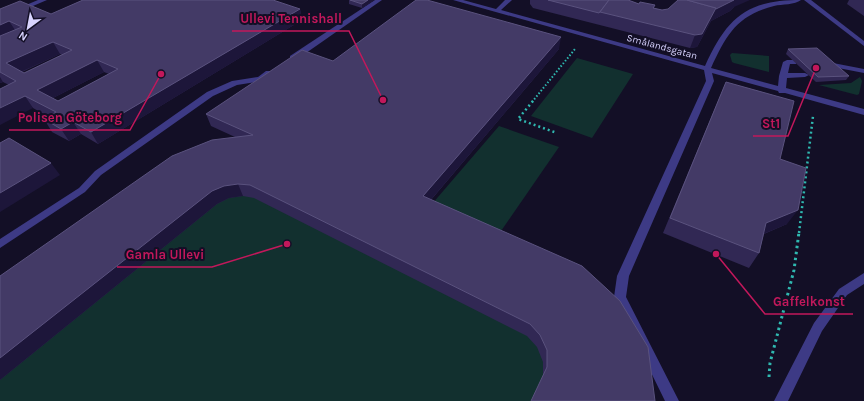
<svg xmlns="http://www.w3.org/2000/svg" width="864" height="401" viewBox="0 0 864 401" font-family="Karla,sans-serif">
	<rect width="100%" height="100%" fill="#130f26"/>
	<g fill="#12302f">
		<path d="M732,53L769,56V72L734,63L732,62L730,55Z"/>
		<path d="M577,58L633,74L592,138L531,116Z"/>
		<path d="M860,77L862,81L859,94L857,95L819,85L851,83Z"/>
		<path d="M499,126L559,147L499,234L432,204Z"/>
		<path d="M217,153L646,401H0V297Z"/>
	</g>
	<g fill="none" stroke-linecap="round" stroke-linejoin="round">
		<path stroke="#2fb8b0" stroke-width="2" stroke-dasharray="1.5 2" stroke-linecap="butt" d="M532,102L575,49"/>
		<g stroke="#2fb8b0" stroke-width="2.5" stroke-dasharray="2 3" stroke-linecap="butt">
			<path d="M533,101L518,119L557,133"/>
			<path d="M799,233L813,116"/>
		</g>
		<path stroke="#2fb8b0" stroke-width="3" stroke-dasharray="2.5 3.5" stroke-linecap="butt" d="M769,377L770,363L794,270L799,232"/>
		<g fill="#3d3a85" fill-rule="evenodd">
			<path d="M38,0H47L0,20V16Z"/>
			<path d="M375,0H382L296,60H290V56Z"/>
			<path d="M453,0H463L496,9L505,0H512L501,10L705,66C727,18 746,0 801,0C795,5 782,4 774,6C737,15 726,35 711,68L778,86L779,76L783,62L787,60H796V64H790L788,73H805L809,75L805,77L787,78L786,88L864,109V115L785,93H779L778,91L712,73L714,81L629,276L626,297L679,401H665L614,297L617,276L706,81L704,70Z"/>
			<path d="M804,0H811L864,41V46Z"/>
			<path d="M833,63L864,69V73L833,67Z"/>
			<path d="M266,71H269L273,73L263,81L237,85L213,96L101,175L85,192L0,248V239L79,188L95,171L207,92L232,81L258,77Z"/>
			<path d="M864,273V284L847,295L822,331L788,401H774L814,323L839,289Z"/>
		</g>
	</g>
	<g fill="#312854" fill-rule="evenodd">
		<path d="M349,0H374L362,8L349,4Z"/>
		<path d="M530,0H628L639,4L655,5L654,8L662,10L734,7L730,11L711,21L697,47L690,48L533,8L530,4Z"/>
		<path d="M849,0H864V16L847,4Z"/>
		<path d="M0,9L51,14L300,9L302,20L98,144L81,134L69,141L52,132L44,119L49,117L33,108L9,85L3,82L0,83ZM60,54L62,55L24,73L22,72ZM104,72L109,74L58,101L53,98Z"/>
		<path d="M559,49L431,200L620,301L543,375V362L537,347L527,336L254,198L243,196L229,198L217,204L0,380V276L235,137L211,126L206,114L333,61Z"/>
		<path d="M788,49L849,76L846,80L816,82L786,54Z"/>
		<path d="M726,82L780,159L787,224L764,234L759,253L749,268L663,233L720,96Z"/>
	</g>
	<g fill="#1d163a">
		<path d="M368,0H374L362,8V4Z"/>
		<path d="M734,0H750L734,7L730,11L711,21L697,47L690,48L695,35L716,8Z"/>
		<path d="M300,9L302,20L98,144L91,132Z"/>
		<path d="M9,21L17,33L0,40V25Z"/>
		<path d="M561,37L559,49L423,209V196Z"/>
		<path d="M53,42L60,54L14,75L6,63Z"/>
		<path d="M97,60L104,72L45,102L37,90Z"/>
		<path d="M0,77L3,82L0,83Z"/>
		<path d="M25,96L33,108L0,125V108Z"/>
		<path d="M73,122L81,134L69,141L61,129Z"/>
		<path d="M51,163L60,175L0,212V193Z"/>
		<path d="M238,184L243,196L229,198L217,204L0,380V358L212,191L224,186Z"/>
		<path d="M798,210L787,224L756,237L766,223Z"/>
	</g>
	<g fill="#433a66" stroke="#5a527e" fill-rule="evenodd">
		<path d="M83,0H273L300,9L91,132L73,122L61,129L44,119L56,112L25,96L0,108V89L16,81L0,72V36L22,27L9,21L0,25V9L20,1L51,14ZM53,42L72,50L24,73L6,63ZM97,60L118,69L58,101L37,90Z"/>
		<path d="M350,0H368L362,4Z"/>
		<path d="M416,0H427L561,37L423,196L582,266L620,301L648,347L655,401H531L547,367V350L540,335L530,324L250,185L238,184L224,186L212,191L0,358V276L172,156L212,140L253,135L206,114L302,50L333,61Z"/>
		<path d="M548,0H609L599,13Z"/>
		<path d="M609,0H628L639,4L640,2L655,5L653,8L662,10L668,9L678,0H687L716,8L702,34L695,35L600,12Z"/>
		<path d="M687,0H734L716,9V8Z"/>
		<path d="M817,48L849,76L818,77L788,49Z"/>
		<path d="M726,82L794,101L780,159L806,168L798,210L766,223L759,253L670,218Z"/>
		<path d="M9,138L51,163L0,193V143Z"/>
	</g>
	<g text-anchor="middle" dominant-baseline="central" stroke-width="4" stroke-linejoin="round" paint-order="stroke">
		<g font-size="10" fill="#d9d4ff" stroke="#130f26">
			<text transform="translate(662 47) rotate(15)">Smålandsgatan</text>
		</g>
	</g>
	<path fill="none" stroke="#c2185b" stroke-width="1.5" d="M383 100L349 31H232M161 74L130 130H9M816 68L788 136H753M287 244L212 267H117M716 254L765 314H853"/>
	<g fill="#c2185b" stroke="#130f26" stroke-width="1.5">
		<circle cx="383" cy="100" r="4"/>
		<circle cx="161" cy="74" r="4"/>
		<circle cx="816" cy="68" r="4"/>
		<circle cx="287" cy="244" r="4"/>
		<circle cx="716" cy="254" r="4"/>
	</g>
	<g font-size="13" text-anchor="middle" font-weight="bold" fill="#c2185b" stroke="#130f26" stroke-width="4" stroke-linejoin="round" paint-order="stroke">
		<text x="291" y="23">Ullevi Tennishall</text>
		<text x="70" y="122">Polisen Göteborg</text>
		<text x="771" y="128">St1</text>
		<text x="165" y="259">Gamla Ullevi</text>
		<text x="809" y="306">Gaffelkonst</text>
	</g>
	<g transform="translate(28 28) rotate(212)" stroke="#130f26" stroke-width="3" paint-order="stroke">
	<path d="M0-3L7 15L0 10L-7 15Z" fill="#d9d4ff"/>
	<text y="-6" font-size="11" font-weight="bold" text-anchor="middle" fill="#d9d4ff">N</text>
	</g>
</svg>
